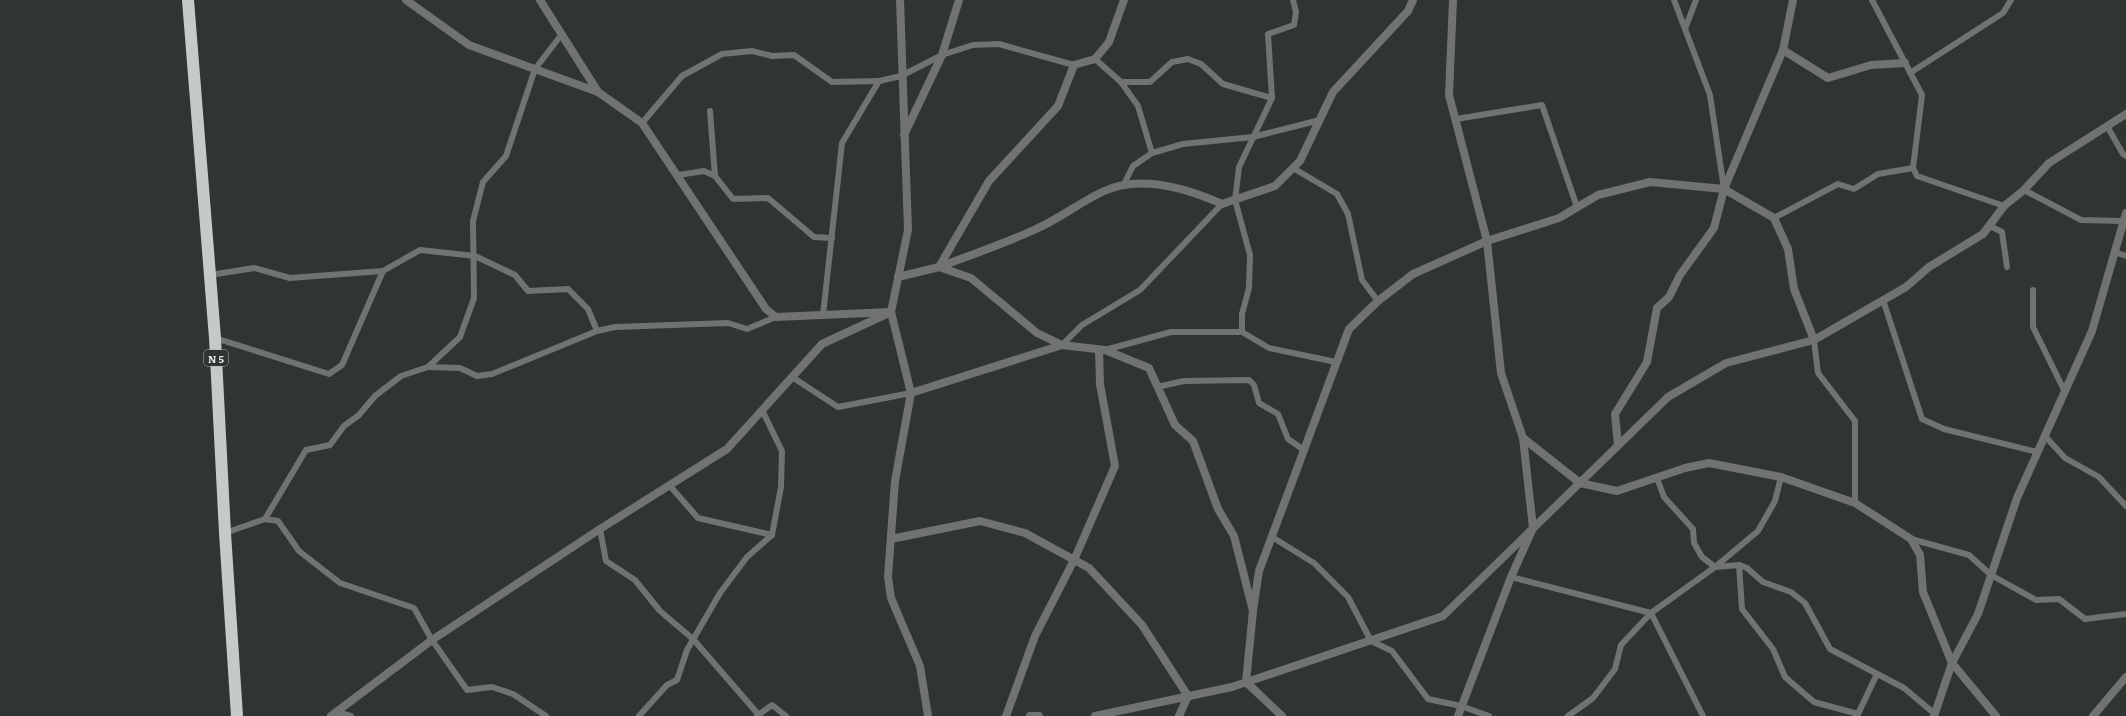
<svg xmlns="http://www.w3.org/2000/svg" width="2126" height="716" viewBox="0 0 2126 716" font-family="Literata,serif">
	<rect width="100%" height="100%" fill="#2f3531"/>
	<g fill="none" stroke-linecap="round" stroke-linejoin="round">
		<g stroke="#707371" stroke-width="6">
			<path d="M1674,0L1710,95L1724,189"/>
			<path d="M1872,0L1922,95L1913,168L1917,176L2004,206"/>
			<path d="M1685,29L1696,0"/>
			<path d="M1095,59L1121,82L1138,106L1152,153"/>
			<path d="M1910,73L2003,13L2011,0"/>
			<path d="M1121,82H1150L1172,62L1188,59L1201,64L1223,84L1272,98"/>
			<path d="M710,111L715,176"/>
			<path d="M1456,119L1542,105L1577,207"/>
			<path d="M642,123L682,76L722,54L752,51L772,56L794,55L832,82L879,81"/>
			<path d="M2107,126L2123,154L2126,156"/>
			<path d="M1293,168L1337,194L1348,214L1362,280L1378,301"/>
			<path d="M678,175L704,171L715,176L733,199L768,198L814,237L832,238"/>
			<path d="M1124,184L1133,166L1152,153L1183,144L1253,137L1320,120"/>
			<path d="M2024,190L2081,220L2123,221"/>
			<path d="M1774,218L1838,184L1854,189L1878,174L1913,168"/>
			<path d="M1990,226L2002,232L2007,267"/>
			<path d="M2114,252L2126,256"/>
			<path d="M210,275L254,268L290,278L383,271L420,250L475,256L515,275L528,291L568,289L588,309L597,331"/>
			<path d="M2033,290V327L2065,392"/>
			<path d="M1883,300L1922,419L1944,429L2037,452"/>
			<path d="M823,315L842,143L879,81L901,76L942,55L973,45L999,44L1074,65"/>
			<path d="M1242,332V314L1249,288L1250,255L1235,200L1239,167L1272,98L1268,34L1294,25L1296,12L1293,0"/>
			<path d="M215,338L329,374L342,365L383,271"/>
			<path d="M1814,340L1818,373L1855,421V503"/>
			<path d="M1062,345L1082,325L1140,290L1222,204"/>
			<path d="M1105,350L1171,332H1242L1269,348L1336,362"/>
			<path d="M428,367L460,368L477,376L492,374L597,331L615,327L728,323L747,329L776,317"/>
			<path d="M792,377L838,407L911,393"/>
			<path d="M1157,387L1184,381L1249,380L1254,385L1259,403L1278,414L1288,439L1304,450"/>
			<path d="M2045,436L2065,458L2099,477L2126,506"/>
			<path d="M1657,478L1664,497L1693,529L1694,543L1702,557L1715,567L1739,565L1747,568L1763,582L1791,592L1805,603L1830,649L1904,688L1935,714"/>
			<path d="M670,486L698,518L772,535"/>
			<path d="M265,519L306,450L330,445L344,426L359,415L375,396L401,376L428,367L460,337L474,298L473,221L483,182L506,156L535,69L562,34"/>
			<path d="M600,529L606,561L635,580L660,611L693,639L758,714"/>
			<path d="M225,533L265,519L278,521L299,551L340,583L414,608L432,640L467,690L492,687L513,694L546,716"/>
			<path d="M1272,537L1314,563L1348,597L1371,641L1392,651L1428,699L1461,706L1489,716"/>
			<path d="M1911,539L1969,555L1991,575L2036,600L2059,599L2085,619L2126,614"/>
			<path d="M1739,565L1742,609L1773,649L1785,677L1814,702L1858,714"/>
			<path d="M1511,577L1651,613L1703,716"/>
			<path d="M336,712L351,716"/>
			<path d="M639,716L667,685L677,680L687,650L720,593L747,557L772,535L781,487L782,451L762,410"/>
			<path d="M757,716L772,705L786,716"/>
			<path d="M1568,716L1593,698L1615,669L1621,645L1651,613L1715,567L1758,531L1775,501L1781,477"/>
			<path d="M1857,716L1877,674"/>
		</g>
		<g stroke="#707371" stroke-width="8">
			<path d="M406,0L469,45L598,92L642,123L766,309L776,317L891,312L911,393L895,481L888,577L891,598L920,666L928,716"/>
			<path d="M540,0L598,92"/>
			<path d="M1453,0L1449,95L1487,241L1501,373L1523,438L1533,528L1511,577L1458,716"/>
			<path d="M1783,50L1828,78L1871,65L1905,63"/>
			<path d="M904,135L942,55L959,0"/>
			<path d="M939,267L971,278L1037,333L1062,345L1105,350L1149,368L1175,425L1193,441L1218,509L1234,536L1253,611L1246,682L1282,716"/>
			<path d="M939,267C971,255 1004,244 1036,229C1059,219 1079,203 1102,192C1139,174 1186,188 1222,204L1275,186L1300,161L1333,92L1408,11L1413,0"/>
			<path d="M898,277L939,267L989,181L1058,106L1074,65L1095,59L1109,42L1124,0"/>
			<path d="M911,393L1062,345"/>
			<path d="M1523,438L1580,483L1617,491L1685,468L1709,463L1781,477L1855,503L1911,539L1920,555L1923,592L1952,663L1996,716"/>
			<path d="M1618,445L1615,414L1647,362L1657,308L1669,297L1680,275L1714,228L1724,189L1783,50L1793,0"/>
			<path d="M891,539L980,521L1025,533L1089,568L1142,625L1188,696L1179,716"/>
			<path d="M1253,611L1259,571L1349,329L1378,301L1413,274L1487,241L1559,218L1598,195L1650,182L1724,189L1774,218L1788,249L1794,289L1814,340"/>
			<path d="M331,716L432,640L600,529L727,449L822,344L891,312L908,230L900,0"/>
			<path d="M1006,716L1035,636L1074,560L1115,466L1100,384L1099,350"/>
			<path d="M1030,716H1039"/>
			<path d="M1095,716L1232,687L1443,616L1668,397L1726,363L1814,340L1906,287L1929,267L1983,234L2004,206L2024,190L2049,163L2126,114"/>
			<path d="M1934,716L1952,663L1978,614L2017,498L2092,331L2126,213"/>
			<path d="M2093,716L2126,677"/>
		</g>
		<path stroke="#c4cbc6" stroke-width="12" d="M188,0L215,338L225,533L237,716"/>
	</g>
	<g text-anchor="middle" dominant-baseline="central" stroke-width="3" stroke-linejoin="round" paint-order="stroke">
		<rect fill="#2f3531" stroke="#aeb3b0" stroke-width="1" x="204" y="350" width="24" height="16" rx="3"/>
		<g font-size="10" font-weight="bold" fill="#e5e9e6">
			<text x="216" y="358">N 5</text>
		</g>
	</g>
</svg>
